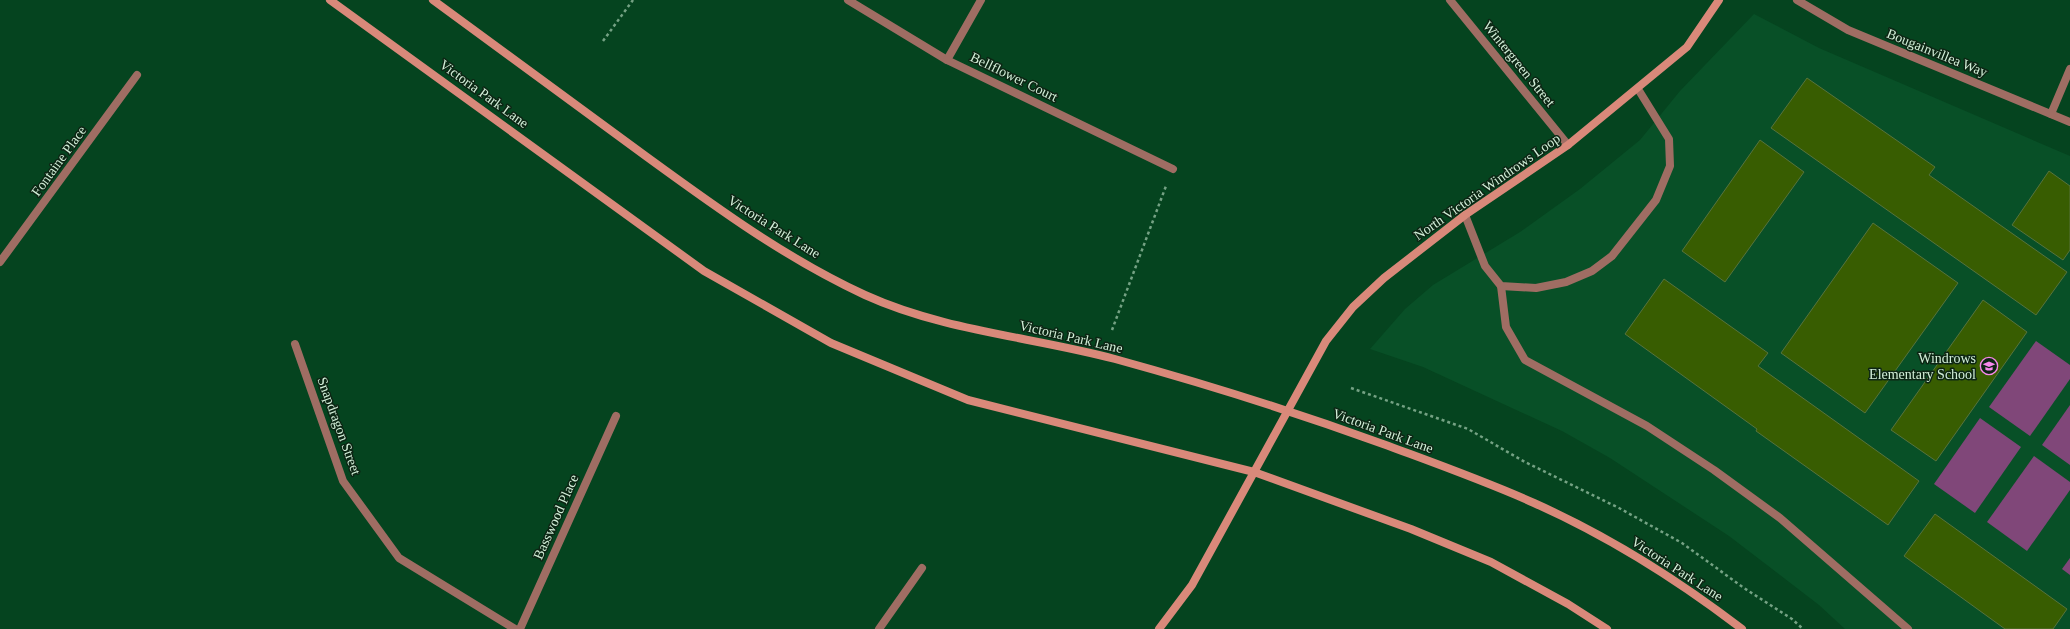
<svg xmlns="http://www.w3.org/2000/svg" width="2070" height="629" viewBox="0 0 2070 629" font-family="Georgia,serif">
	<rect width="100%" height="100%" fill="#05441f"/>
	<path fill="#085027" d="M1754,14L1819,48L2070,156V629H1845L1819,605L1729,536L1610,458L1562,431L1423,367L1370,349L1405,309L1433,285L1520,232L1580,189L1640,140L1680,91Z"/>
	<g fill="#804779">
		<path d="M2036,341L2070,365V379L2030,436L1989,407Z"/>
		<path d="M2070,405V465L2042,445Z"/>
		<path d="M1980,418L2021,447L1975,513L1934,484Z"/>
		<path d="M2034,456L2070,482V490L2027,551L1987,522Z"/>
		<path d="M2070,558V575L2062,569Z"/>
	</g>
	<g fill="#385d01" stroke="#57733d">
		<path d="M1807,78L1935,167L1929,175L2067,272L2036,315L1771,128Z"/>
		<path d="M1760,140L1804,172L1725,282L1682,251Z"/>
		<path d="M2049,171L2070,186V250L2063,260L2012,225Z"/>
		<path d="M1873,223L1958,283L1865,413L1781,353Z"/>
		<path d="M1664,279L1768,353L1758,366L1919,481L1888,525L1756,431L1757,429L1625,334Z"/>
		<path d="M1983,300L2027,332L1936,461L1891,430Z"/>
		<path d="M1935,514L2067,609L2053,629H2005L1904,556Z"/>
	</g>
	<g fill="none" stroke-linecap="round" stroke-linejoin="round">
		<g stroke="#75a284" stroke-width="2.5" stroke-dasharray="3 3" stroke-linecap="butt">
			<path d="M603,41L633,0"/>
			<path d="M1112,330L1166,186"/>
			<path d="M1351,388L1468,429L1525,462L1619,508L1682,543L1744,588L1792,619L1803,629"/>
		</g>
		<g stroke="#9f6d63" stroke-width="8">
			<path d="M848,0L947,60L1173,169"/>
			<path d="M1450,0L1568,145"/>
			<path d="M1797,0L1848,30L2070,122"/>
			<path d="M947,60L981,0"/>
			<path d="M2051,114L2070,69"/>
			<path d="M1465,215L1485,266L1501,286L1536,288L1566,282L1592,271L1612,256L1656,200L1670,166L1669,139L1638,89"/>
			<path d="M0,262L137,75"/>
			<path d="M1501,286L1506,327L1525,360L1647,426L1714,470L1780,518L1908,629"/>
			<path d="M295,344L343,481L399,558L515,629"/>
			<path d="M520,629L616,416"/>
			<path d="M879,629L922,568"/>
		</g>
		<g stroke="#d9897a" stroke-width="8">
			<path d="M330,0L704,271L831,343L968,400L1254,472L1411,529L1491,562L1568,604L1607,629"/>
			<path d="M433,0C505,52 576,105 647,157C717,208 787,259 865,295C944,331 1033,337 1115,359C1206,384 1295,412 1383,444C1434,463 1485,481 1534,503C1608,536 1678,580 1742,629"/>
			<path d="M1159,629L1192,585L1326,341L1353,307L1384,278L1465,215L1568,145L1687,47L1719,0"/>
		</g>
	</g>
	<defs>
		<symbol id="school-ring" viewBox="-11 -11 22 22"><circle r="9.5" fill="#0d2514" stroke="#f788eb" stroke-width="1.5"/><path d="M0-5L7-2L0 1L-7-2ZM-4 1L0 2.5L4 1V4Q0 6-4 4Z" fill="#f788eb"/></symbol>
	</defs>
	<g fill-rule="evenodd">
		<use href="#school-ring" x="1979" y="356" width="20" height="20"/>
	</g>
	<g text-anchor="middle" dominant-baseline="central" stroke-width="3" stroke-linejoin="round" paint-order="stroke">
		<g font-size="14" fill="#d2efd8" stroke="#0d2514">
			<text transform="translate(1937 53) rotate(22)">Bougainvillea Way</text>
			<text transform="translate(1519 64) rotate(51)">Wintergreen Street</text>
			<text transform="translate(1014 77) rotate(26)">Bellflower Court</text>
			<text transform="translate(484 94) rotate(36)">Victoria Park Lane</text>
			<text transform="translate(59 161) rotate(-54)">Fontaine Place</text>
			<text transform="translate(1487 187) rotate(-35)">North Victoria Windrows Loop</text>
			<text transform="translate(774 227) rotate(32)">Victoria Park Lane</text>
			<text transform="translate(1071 337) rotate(13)">Victoria Park Lane</text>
			<text transform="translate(339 426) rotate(70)">Snapdragon Street</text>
			<text transform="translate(1383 431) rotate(20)">Victoria Park Lane</text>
			<text transform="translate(556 517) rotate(-66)">Basswood Place</text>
			<text transform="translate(1677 569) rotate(33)">Victoria Park Lane</text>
		</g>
		<g font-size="14" fill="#d2efd8" stroke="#0d2514" text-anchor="end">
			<text x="1976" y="358">Windrows<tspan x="1976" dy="16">Elementary School</tspan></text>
		</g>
	</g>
</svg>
